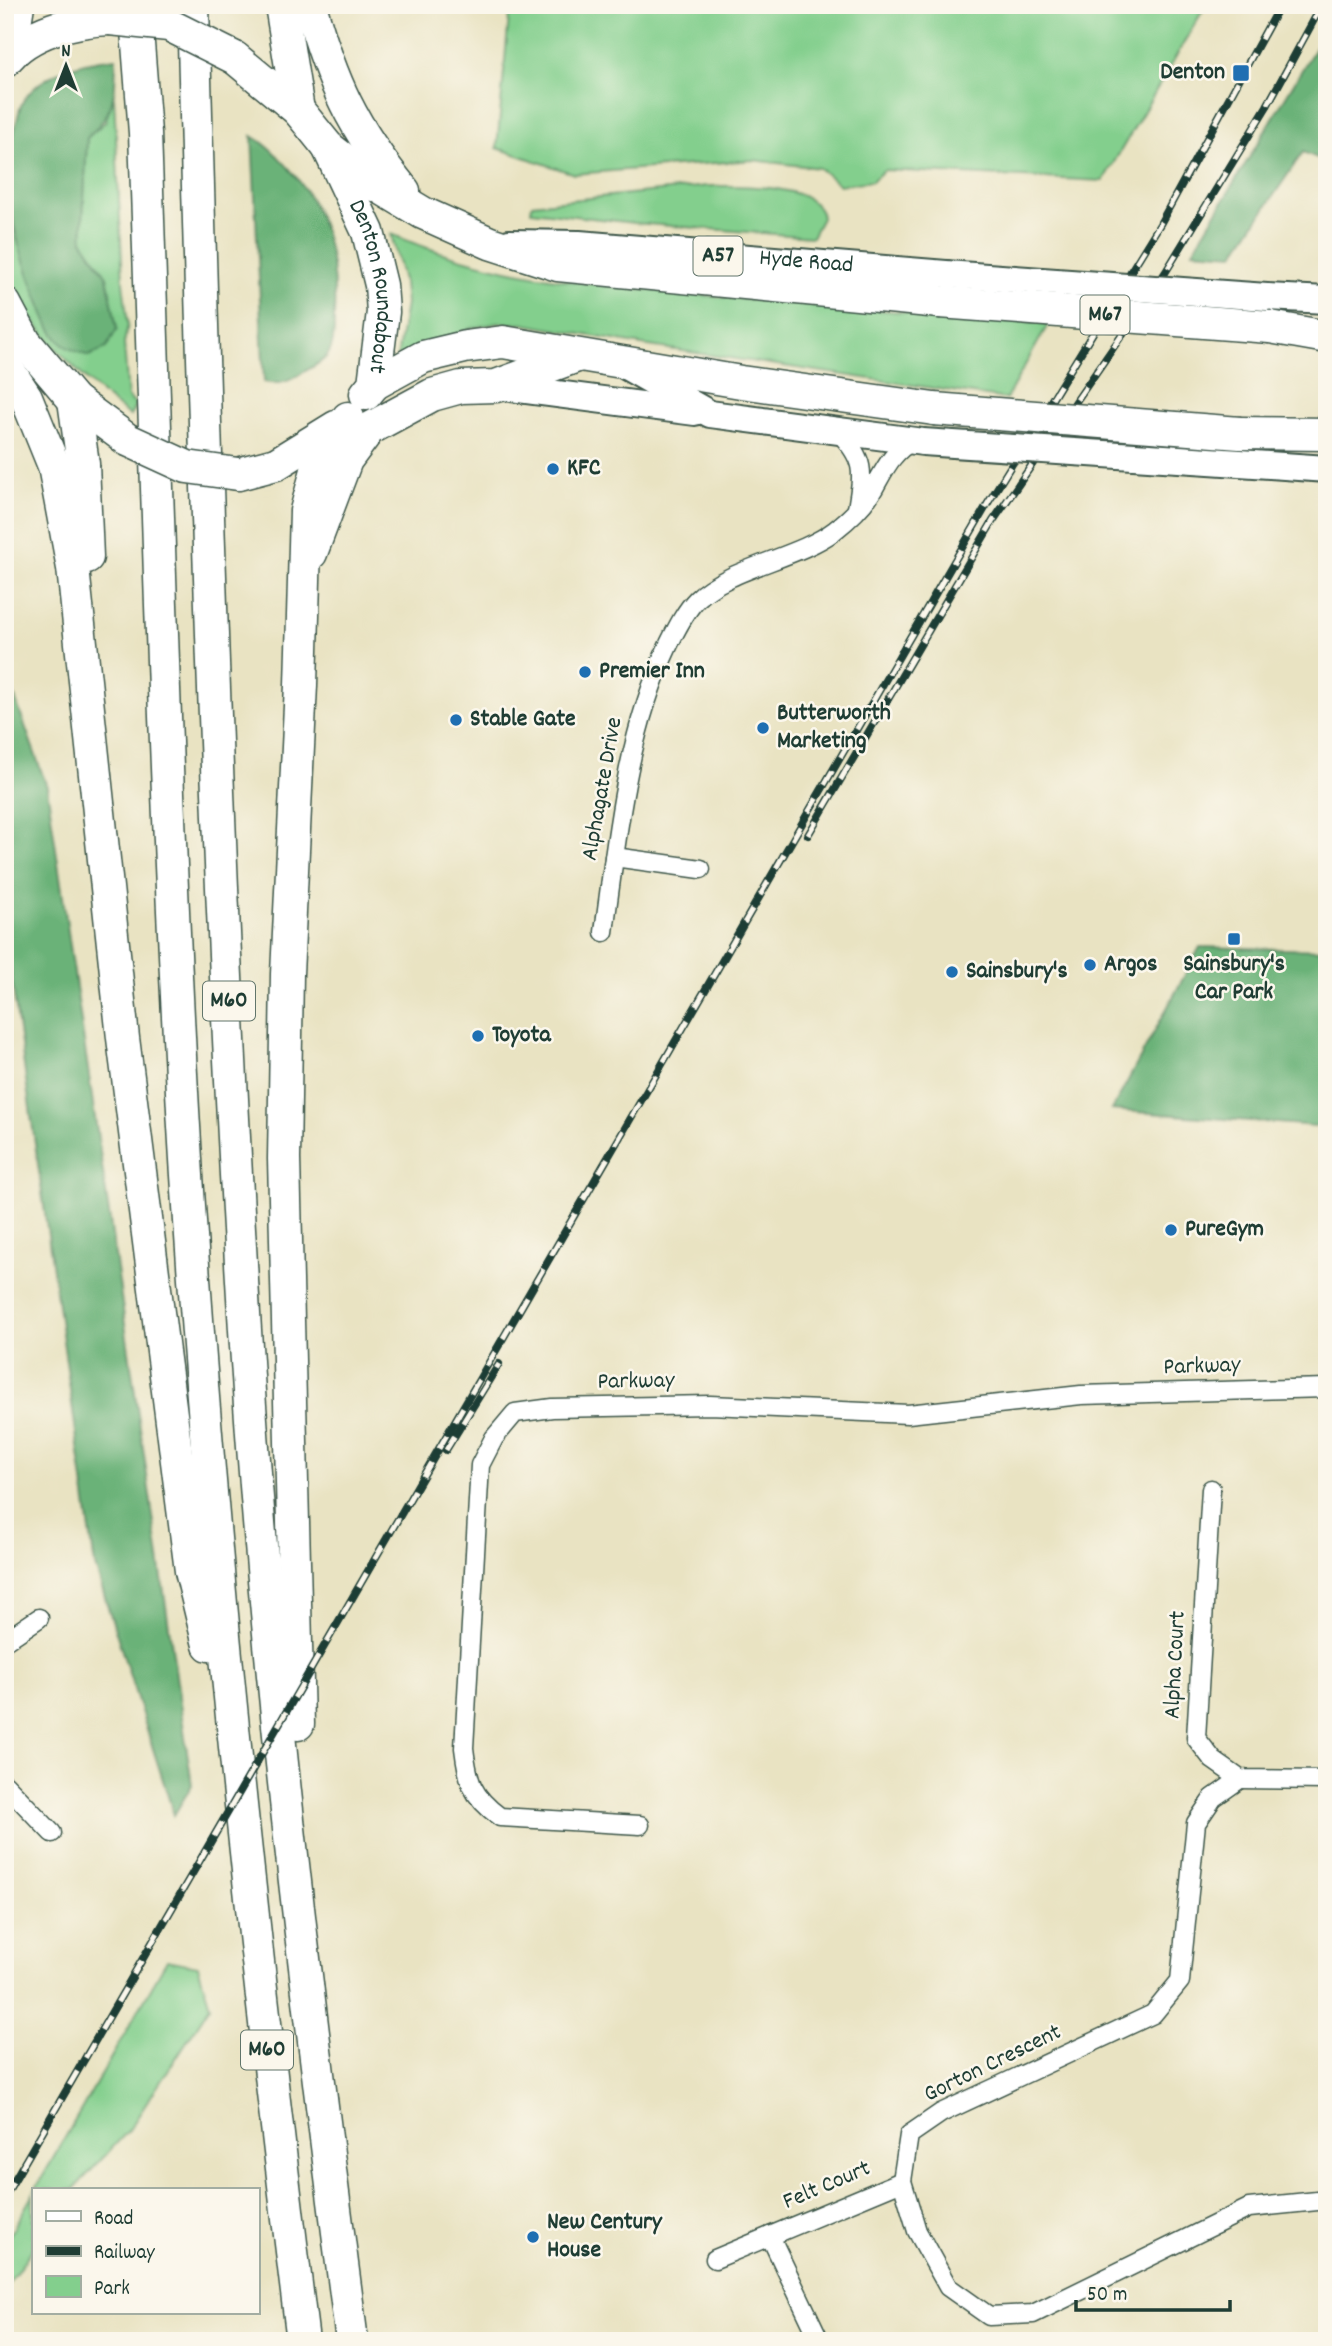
<svg xmlns="http://www.w3.org/2000/svg" width="1332" height="2346" viewBox="0 0 1332 2346" font-family="Dekko,sans-serif">
	<rect width="100%" height="100%" fill="#fbf7ec"/>
	<filter id="ink" filterUnits="userSpaceOnUse"><feTurbulence type="fractalNoise" baseFrequency=".0143" numOctaves="2"/><feDisplacementMap in="SourceGraphic" scale="14" xChannelSelector="R" yChannelSelector="G"/><feConvolveMatrix kernelMatrix="1 2 1 2 8 2 1 2 1" color-interpolation-filters="sRGB"/></filter>
	<filter id="wash" filterUnits="userSpaceOnUse"><feTurbulence type="fractalNoise" baseFrequency=".00686" numOctaves="4" result="noise"/><feDisplacementMap in="SourceGraphic" scale="28" xChannelSelector="R" yChannelSelector="G"/><feGaussianBlur stdDeviation="1.57" result="paint"/><feColorMatrix in="noise" values="0 0 0 0 0 0 0 0 0 0 0 0 0 0 0 0 0 1.4 0 .05"/><feComposite in="paint" operator="in"/></filter>
	<g filter="url(#wash)">
		<rect width="100%" height="100%" fill="#e9e3c2"/>
		<g fill="#83cf8d" stroke="#518660" stroke-width="2">
			<path d="M510,5H1206L1103,181L884,170L872,181L840,185L819,168L753,160L574,174L497,148Z"/>
			<path d="M114,97L123,282L128,325L124,343L128,397L136,405L130,416C89,386 20,320 6,269C0,249 5,210 5,188L11,222L30,277L117,329L107,277L82,240L87,138L105,122Z"/>
			<path d="M708,186C735,186 819,182 822,218L812,237L634,223L531,211L532,204Z"/>
			<path d="M391,234C490,276 584,284 690,294C810,306 929,314 1049,323L1006,399L642,345L524,324L499,323L472,328L397,358L406,304L404,284Z"/>
			<path d="M167,1960L198,1966L210,2006L129,2130L73,2190H35Z"/>
			<path d="M33,2194V2248L5,2289V2243Z"/>
		</g>
		<g fill="#6ab278" stroke="#447856" stroke-width="2">
			<path d="M1327,28V162L1303,152L1234,254L1193,251Z"/>
			<path d="M116,58C115,96 116,111 87,138L82,240L107,277L117,329L106,348L89,356C81,353 70,350 64,345C49,334 43,310 36,294C14,239 0,187 15,128C18,119 19,105 25,98C46,71 84,61 116,58Z"/>
			<path d="M252,136C267,144 276,154 288,167C325,209 337,260 334,316C334,328 335,347 326,357C321,363 310,368 304,372C290,381 280,386 264,382Z"/>
			<path d="M14,695L47,787L192,1785L174,1815L95,1566L5,932V717Z"/>
			<path d="M1200,947L1327,950V1127L1112,1110Z"/>
		</g>
	</g>
	<g filter="url(#ink)">
		<g fill="none" stroke-linecap="round" stroke-linejoin="round">
			<defs>
				<g id="street">
					<path d="M839,432C866,461 863,472 857,509"/>
					<path d="M614,857L701,869"/>
					<path d="M604,932C617,835 627,733 669,644C676,630 685,611 697,599C729,568 798,558 834,531C848,520 865,504 874,488C886,467 891,454 913,440"/>
					<path d="M1211,1489L1196,1738L1213,1760L1240,1779L1327,1780"/>
					<path d="M5,1641L39,1618"/>
					<path d="M1240,1779L1213,1798L1196,1823L1180,1981L1153,2014L941,2113L909,2135L902,2181L917,2231L948,2287L989,2316L1033,2314L1249,2208L1327,2200"/>
					<path d="M5,1784L52,1833"/>
					<path d="M640,1825L500,1817C471,1796 468,1781 464,1748L480,1465L494,1438L515,1413L552,1408L710,1405L908,1414L1081,1395L1327,1388"/>
					<path d="M770,2236L820,2341"/>
					<path d="M715,2259L902,2181"/>
				</g>
				<g id="primary">
					<path id="s1" d="M509,243L579,244L946,274"/>
					<path d="M1267,297L1327,300"/>
					<path d="M627,367L710,414L923,442"/>
					<path d="M496,386L695,412"/>
					<path d="M1239,463L1327,469"/>
				</g>
				<g id="highway">
					<path d="M135,5L145,133C156,441 164,749 180,1056C203,1486 250,1914 303,2341"/>
					<path d="M193,5C205,452 218,900 246,1346C267,1679 309,2010 352,2341"/>
					<path d="M281,5L298,110"/>
					<path d="M310,5C332,83 352,127 404,191"/>
					<path d="M10,55L18,5"/>
					<path id="s2" d="M235,58L298,110L328,147L368,232L381,285L383,312L374,384L366,394"/>
					<path d="M5,61C28,31 75,20 110,19"/>
					<path d="M328,147L378,186L423,213L490,243L558,265L940,302"/>
					<path d="M5,304L25,342L74,400L128,440"/>
					<path d="M1270,327L1327,337"/>
					<path d="M5,365L26,397L54,466L73,568L123,1038L191,1571L209,1645"/>
					<path d="M374,384L423,357L465,347L503,342L741,382L934,409"/>
					<path d="M74,400L83,464L87,557"/>
					<path d="M1240,433L1327,434"/>
					<path d="M238,474L276,464L336,427"/>
					<path d="M311,553L346,460L369,429L432,395L461,387L496,386L577,356"/>
					<path d="M298,1724L284,1159L287,974L301,685L306,511L319,463L348,418"/>
				</g>
			</defs>
			<use href="#street" stroke="#3d5649" stroke-width="21"/>
			<use href="#primary" stroke="#3d5649" stroke-width="30"/>
			<use href="#highway" stroke="#3d5649" stroke-width="35"/>
			<use href="#street" stroke="#fff" stroke-width="18"/>
			<use href="#primary" stroke="#fff" stroke-width="26"/>
			<use href="#highway" stroke="#fff" stroke-width="32"/>
			<defs>
				<g id="rail">
					<path d="M808,835L993,521L1165,273L1267,106L1322,5"/>
					<path d="M446,1450L499,1364"/>
					<path d="M5,2196L988,503L1160,224L1280,5"/>
				</g>
			</defs>
			<use href="#rail" stroke="#1f3d34" stroke-width="8"/>
			<use href="#rail" stroke="#fbf7ec" stroke-width="5" stroke-dasharray="16" stroke-linecap="butt"/>
			<defs>
				<g id="primary-bridge">
					<path d="M946,274L1267,297"/>
					<path d="M923,442L1239,463"/>
				</g>
				<g id="highway-bridge">
					<path d="M110,19L169,25L235,58"/>
					<path d="M940,302L1270,327"/>
					<path d="M934,409L1240,433"/>
					<path d="M128,440L187,467L238,474"/>
				</g>
			</defs>
			<use href="#primary-bridge" stroke="#3d5649" stroke-width="30" stroke-linecap="butt"/>
			<use href="#highway-bridge" stroke="#3d5649" stroke-width="35" stroke-linecap="butt"/>
			<use href="#primary-bridge" stroke="#fff" stroke-width="26"/>
			<use href="#highway-bridge" stroke="#fff" stroke-width="32"/>
		</g>
	</g>
	<g fill="#1f6fb2" stroke="#fbf7ec" stroke-width="2.5">
		<rect x="1232" y="64" width="18" height="18" rx="3.5"/>
		<circle cx="553" cy="469" r="7"/>
		<circle cx="585" cy="672" r="7"/>
		<circle cx="456" cy="720" r="7"/>
		<circle cx="763" cy="728" r="7"/>
		<rect x="1227" y="932" width="14" height="14" rx="3.5"/>
		<circle cx="1090" cy="965" r="7"/>
		<circle cx="952" cy="972" r="7"/>
		<circle cx="478" cy="1036" r="7"/>
		<circle cx="1171" cy="1230" r="7"/>
		<circle cx="533" cy="2237" r="7"/>
	</g>
	<g text-anchor="middle" dominant-baseline="central" stroke-width="5" stroke-linejoin="round" paint-order="stroke">
		<g fill="#fbf7ec" stroke="#61756b" stroke-width="2">
			<rect x="693.5" y="236.5" width="49" height="39" rx="5"/>
			<rect x="1080.5" y="295.5" width="49" height="39" rx="5"/>
			<rect x="203" y="981.5" width="52" height="39" rx="5"/>
			<rect x="241" y="2030.5" width="52" height="39" rx="5"/>
		</g>
		<g font-size="23" font-weight="bold" fill="#1f3d34">
			<text x="718" y="256">A57</text>
			<text x="1105" y="315">M67</text>
			<text x="229" y="1001">M60</text>
			<text x="267" y="2050">M60</text>
		</g>
		<g font-size="24" font-weight="bold" fill="#1f3d34" stroke="#fbf7ec" text-anchor="start">
			<text x="1225" y="73" text-anchor="end">Denton</text>
			<text x="567" y="469">KFC</text>
			<text x="599" y="672">Premier Inn</text>
			<text x="777" y="714">Butterworth<tspan x="777" dy="28">Marketing</tspan></text>
			<text x="470" y="720">Stable Gate</text>
			<text x="1104" y="965">Argos</text>
			<text x="1234" y="965" text-anchor="middle">Sainsbury's<tspan x="1234" dy="28">Car Park</tspan></text>
			<text x="966" y="972">Sainsbury's</text>
			<text x="492" y="1036">Toyota</text>
			<text x="1185" y="1230">PureGym</text>
			<text x="547" y="2223">New Century<tspan x="547" dy="28">House</tspan></text>
		</g>
		<g font-size="24" fill="#1f3d34" stroke="#fbf7ec">
			<text stroke="none"><textPath href="#s1" startOffset="298">Hyde Road</textPath></text>
			<text stroke="none"><textPath href="#s2" startOffset="278">Denton Roundabout</textPath></text>
			<text transform="translate(603 789) rotate(-80)">Alphagate Drive</text>
			<text transform="translate(1202 1367) rotate(-2)">Parkway</text>
			<text transform="translate(636 1382) rotate(-1)">Parkway</text>
			<text transform="translate(1176 1665) rotate(-87)">Alpha Court</text>
			<text transform="translate(993 2064) rotate(-26)">Gorton Crescent</text>
			<text transform="translate(827 2186) rotate(-23)">Felt Court</text>
		</g>
	</g>
	<rect width="1332" height="2346" fill="none" stroke="#fbf7ec" stroke-width="28"/>
	<rect x="32" y="2188" width="228" height="126" fill="#fbf7ec" stroke="#a3ada2" stroke-width="2"/>
	<rect x="46" y="2211" width="35" height="10" fill="#ffffff" stroke="#a3ada2" stroke-width="2"/>
	<text x="94" y="2224" font-size="21" fill="#1f3d34">Road</text>
	<rect x="46" y="2246" width="35" height="10" fill="#1f3d34" stroke="#a3ada2" stroke-width="2"/>
	<text x="94" y="2258" font-size="21" fill="#1f3d34">Railway</text>
	<rect x="46" y="2276" width="35" height="21" fill="#83cf8d" stroke="#a3ada2" stroke-width="2"/>
	<text x="94" y="2294" font-size="21" fill="#1f3d34">Park</text>
	<g transform="translate(66 66)" stroke="#fbf7ec" stroke-width="5" paint-order="stroke">
	<path d="M0-5L12 26L0 18L-12 26Z" fill="#1f3d34"/>
	<text y="-10" font-size="19" font-weight="bold" text-anchor="middle" fill="#1f3d34">N</text>
	</g>
	<path d="M1076 2300v10h154v-10" fill="none" stroke="#1f3d34" stroke-width="3.5"/>
	<text x="1087" y="2300" font-size="21" fill="#1f3d34" stroke="#fbf7ec" stroke-width="5" paint-order="stroke">50 m</text>
</svg>
